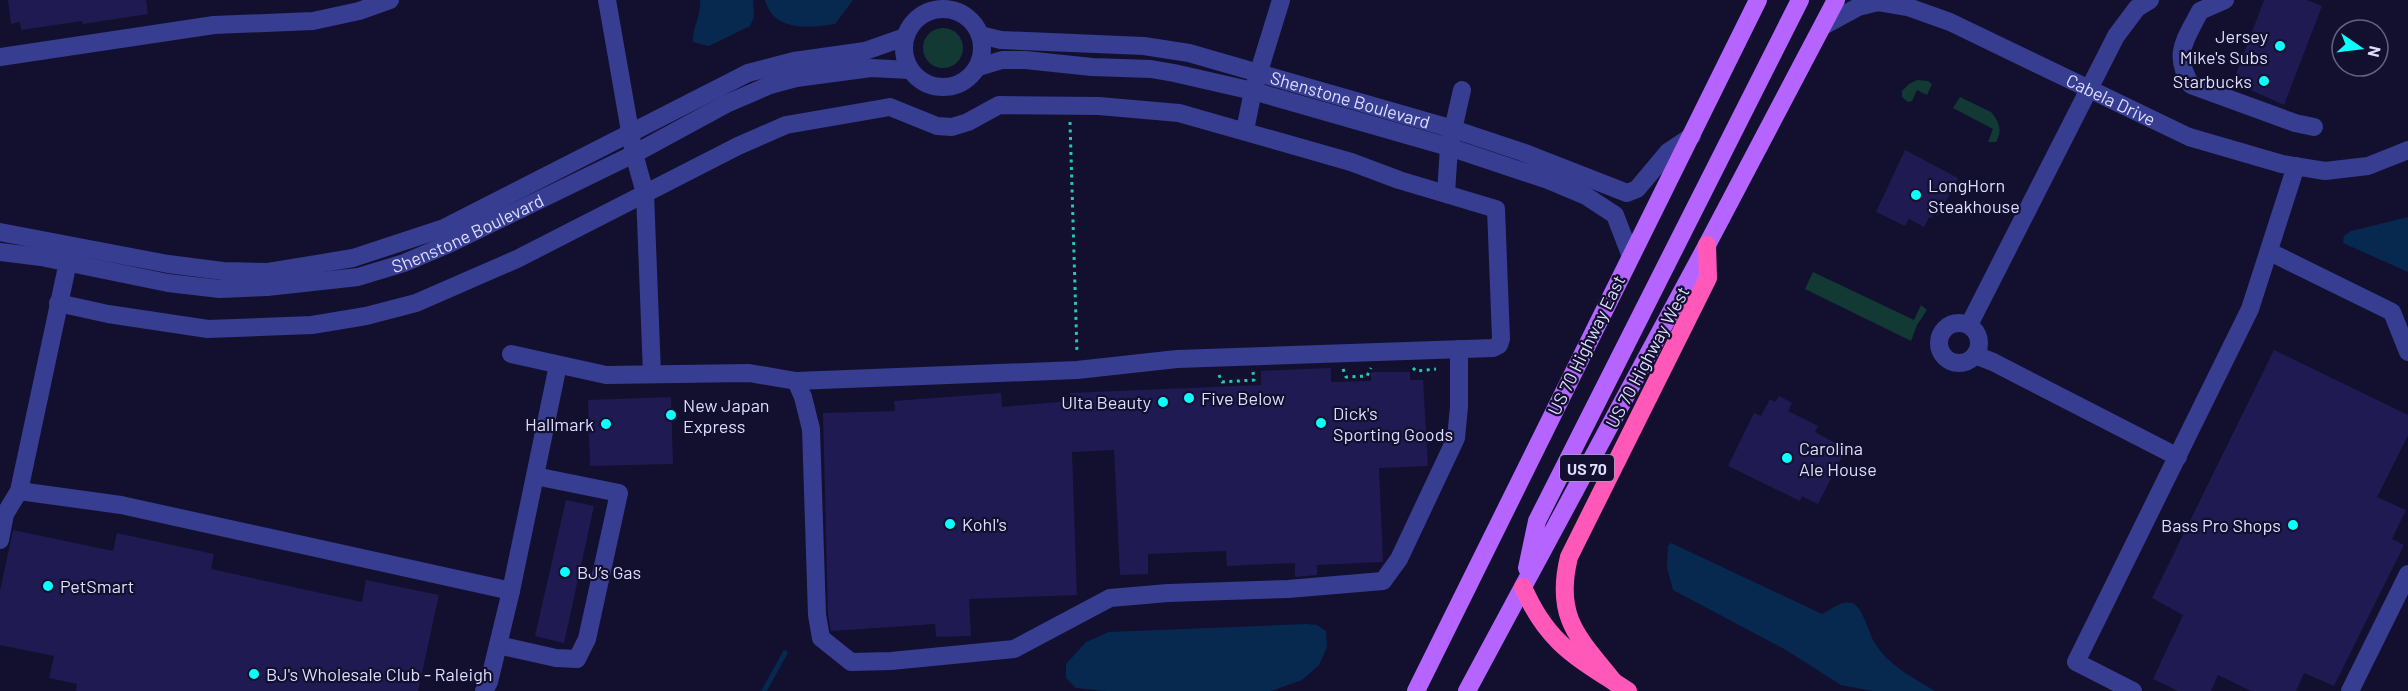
<svg xmlns="http://www.w3.org/2000/svg" width="2408" height="691" viewBox="0 0 2408 691" font-family="Barlow,sans-serif">
	<rect width="100%" height="100%" fill="#12102e"/>
	<g fill="#123933">
		<circle cx="943" cy="48" r="20"/>
		<path d="M1917,80L1928,81L1932,84L1927,95L1917,90L1912,101L1908,102L1902,97V91L1909,84Z"/>
		<path d="M1960,97L1991,112C1999,121 2003,131 1996,142H1988L1993,129L1953,108Z"/>
		<path d="M1813,272L1914,320L1921,305L1927,310L1917,325L1911,341L1805,289Z"/>
	</g>
	<g fill="#072950">
		<path d="M700,0H753L754,17L750,26L709,46L693,42C692,27 702,15 700,0Z"/>
		<path d="M765,0H853L835,24C809,28 774,32 765,0Z"/>
		<path d="M2408,217V272L2343,243L2344,236L2351,231Z"/>
		<path d="M1671,543L1822,614C1830,610 1842,600 1852,603C1862,606 1869,632 1874,642C1888,665 1912,677 1935,691H1873L1841,685L1786,650L1673,590L1667,568L1668,546Z"/>
		<path d="M1306,624L1317,625L1326,631L1327,647L1319,665L1302,680L1271,691H1106L1076,688L1066,678V664L1086,642L1109,632Z"/>
	</g>
	<g fill="none" stroke-linecap="round" stroke-linejoin="round">
		<path stroke="#072950" stroke-width="5" d="M764,691L785,653"/>
	</g>
	<g fill="#1f1a51">
		<path d="M8,0H146L148,14L83,24L82,21L21,30L20,22L11,24Z"/>
		<path d="M2264,0H2307L2322,6L2284,105L2233,82Z"/>
		<path d="M1905,150L1958,178L1938,216L1934,213L1932,218L1929,217L1924,227L1909,219L1905,226L1876,212Z"/>
		<path d="M2274,350L2408,415V435L2377,497L2406,510L2392,539L2404,545L2334,686L2304,673L2296,691H2251L2218,675L2211,691H2178L2153,679L2183,615L2152,598Z"/>
		<path d="M1331,368V382L1371,381V372H1410V380H1423L1428,466L1379,468L1383,562L1317,565V575L1295,577V563L1227,566L1226,551L1148,554V574L1120,575L1114,450L1072,452L1077,595L969,599L971,636L936,637L935,624L831,631L828,614L823,413L895,411L894,401L1001,393L1002,407L1070,401V393L1261,385V371Z"/>
		<path d="M1779,396L1792,403L1788,411L1818,426L1815,432L1846,449L1818,504L1802,496L1800,501L1728,466L1754,413L1761,416L1770,399L1775,402Z"/>
		<path d="M671,397L673,464L590,466L588,400Z"/>
		<path d="M566,500L594,506L564,643L535,636Z"/>
		<path d="M13,530L113,551L117,533L214,554L211,569L362,602L366,580L439,595L418,691H76L77,684L49,678L54,656L0,645V591Z"/>
	</g>
	<g fill="none" stroke-linecap="round" stroke-linejoin="round">
		<g stroke="#27c9ae" stroke-width="3" stroke-dasharray="3 4.5" stroke-linecap="butt">
			<path d="M1070,122L1077,353"/>
			<path d="M1413,368L1416,371L1436,369"/>
			<path d="M1343,369L1346,377L1367,376L1371,368"/>
			<path d="M1219,375L1222,382L1254,380L1253,372"/>
		</g>
		<g stroke="#373d91" stroke-width="18">
			<path d="M607,0L634,154L645,193L652,374"/>
			<path d="M2225,0L2200,11C2185,41 2172,53 2191,85L2295,123L2314,127"/>
			<circle cx="943" cy="48" r="39"/>
			<path id="s1" d="M1823,26L1858,7L1878,2L1908,7L1950,22L2189,137L2282,164L2325,171L2368,166L2408,150"/>
			<path id="s2" d="M980,35L1001,40L1144,46L1189,53L1453,129L1522,152L1627,193L1637,189L1668,152L1692,136"/>
			<path d="M0,57L214,25L313,21L359,11L390,0"/>
			<path d="M979,67L1002,60H1025L1092,67L1151,69L1174,73L1253,91L1449,147L1548,180L1586,196L1615,215L1630,254"/>
			<path d="M1245,130L1253,91L1281,0"/>
			<path d="M1446,193L1449,147L1462,90"/>
			<path d="M0,232L168,264L223,271L268,272L353,258L444,228L748,73L794,61L865,51L905,37"/>
			<path id="s3" d="M0,252L41,257L168,283L220,289L267,287L358,277L404,263L451,243L634,154L726,104L770,85L796,78L871,68L910,70"/>
			<path d="M2270,252L2392,312L2408,352"/>
			<path d="M58,303L108,314L208,329L312,325L366,316L416,303L517,259L738,146L786,125L890,107L937,126L952,127L968,122L999,105L1099,106L1179,113L1351,162L1399,180L1496,209L1501,339L1499,345L1493,348L1177,359L1077,370L796,381L749,373L606,375L511,354"/>
			<circle cx="1959" cy="343" r="20"/>
			<path d="M1969,325L2116,36L2137,8L2150,0"/>
			<path d="M1975,355L1993,362L2178,457"/>
			<path d="M796,381L803,397L811,429L817,615L821,638L851,662L891,661L1014,649L1110,598L1168,593L1288,589L1383,581L1399,559L1456,438L1459,407V349"/>
			<path d="M19,491L121,505L511,591L558,365"/>
			<path d="M0,540L5,514L19,491L68,262"/>
			<path d="M498,645L556,658L577,659L587,639L619,493L535,476"/>
			<path d="M484,691L489,682L511,591"/>
			<path d="M2133,691L2076,662L2250,309L2296,166"/>
			<path d="M2350,691L2408,574"/>
		</g>
		<g stroke="#b564ff" stroke-width="18">
			<path d="M1527,568L1537,521L1800,0"/>
			<path d="M1416,691L1758,0"/>
			<path d="M1467,691L1707,245L1836,0"/>
		</g>
		<g stroke="#ff58b9" stroke-width="18">
			<path d="M1523,587C1548,645 1578,658 1628,691"/>
			<path d="M1614,682C1579,638 1554,618 1569,557L1708,278L1707,245"/>
		</g>
	</g>
	<g fill="#09fffe" stroke="#12102e" stroke-width="2">
		<circle cx="2280" cy="46" r="6"/>
		<circle cx="2264" cy="81" r="6"/>
		<circle cx="1916" cy="195" r="6"/>
		<circle cx="1189" cy="398" r="6"/>
		<circle cx="1163" cy="402" r="6"/>
		<circle cx="671" cy="415" r="6"/>
		<circle cx="1321" cy="423" r="6"/>
		<circle cx="606" cy="424" r="6"/>
		<circle cx="1787" cy="458" r="6"/>
		<circle cx="950" cy="524" r="6"/>
		<circle cx="2293" cy="525" r="6"/>
		<circle cx="565" cy="572" r="6"/>
		<circle cx="48" cy="586" r="6"/>
		<circle cx="254" cy="674" r="6"/>
	</g>
	<g text-anchor="middle" dominant-baseline="central" stroke-width="4.5" stroke-linejoin="round" paint-order="stroke">
		<rect fill="#12102e" stroke="#a0a0c0" stroke-width="1.5" x="1560" y="455" width="54" height="26" rx="4.5"/>
		<g font-size="16" font-weight="bold" fill="#ddf">
			<text x="1587" y="468">US 70</text>
		</g>
		<g font-size="18" fill="#ddf" stroke="#12102e" text-anchor="start">
			<text x="2268" y="36" text-anchor="end">Jersey<tspan x="2268" dy="21">Mike's Subs</tspan></text>
			<text x="2252" y="81" text-anchor="end">Starbucks</text>
			<text x="1928" y="185">LongHorn<tspan x="1928" dy="21">Steakhouse</tspan></text>
			<text x="1201" y="398">Five Below</text>
			<text x="1151" y="402" text-anchor="end">Ulta Beauty</text>
			<text x="683" y="405">New Japan<tspan x="683" dy="21">Express</tspan></text>
			<text x="1333" y="413">Dick's<tspan x="1333" dy="21">Sporting Goods</tspan></text>
			<text x="594" y="424" text-anchor="end">Hallmark</text>
			<text x="1799" y="448">Carolina<tspan x="1799" dy="21">Ale House</tspan></text>
			<text x="962" y="524">Kohl's</text>
			<text x="2281" y="525" text-anchor="end">Bass Pro Shops</text>
			<text x="577" y="572">BJ’s Gas</text>
			<text x="60" y="586">PetSmart</text>
			<text x="266" y="674">BJ's Wholesale Club - Raleigh</text>
		</g>
		<g font-size="18" fill="#ddf" stroke="#12102e">
			<text stroke="none"><textPath href="#s1" startOffset="314">Cabela Drive</textPath></text>
			<text stroke="none"><textPath href="#s2" startOffset="378">Shenstone Boulevard</textPath></text>
			<text stroke="none"><textPath href="#s3" startOffset="480">Shenstone Boulevard</textPath></text>
			<text transform="translate(1586 345) rotate(-64)">US 70 Highway East</text>
			<text transform="translate(1647 357) rotate(-62)">US 70 Highway West</text>
		</g>
	</g>
	<g transform="translate(2360 48) rotate(104)"><circle r="28" fill="#12102e" stroke="#636282" stroke-width="1.5"/>
	<path d="M0-4.5L10 22L0 15L-10 22Z" fill="#09fffe"/>
	<text y="-9" font-size="16" font-weight="bold" text-anchor="middle" fill="#ddddff">N</text>
	</g>
</svg>
